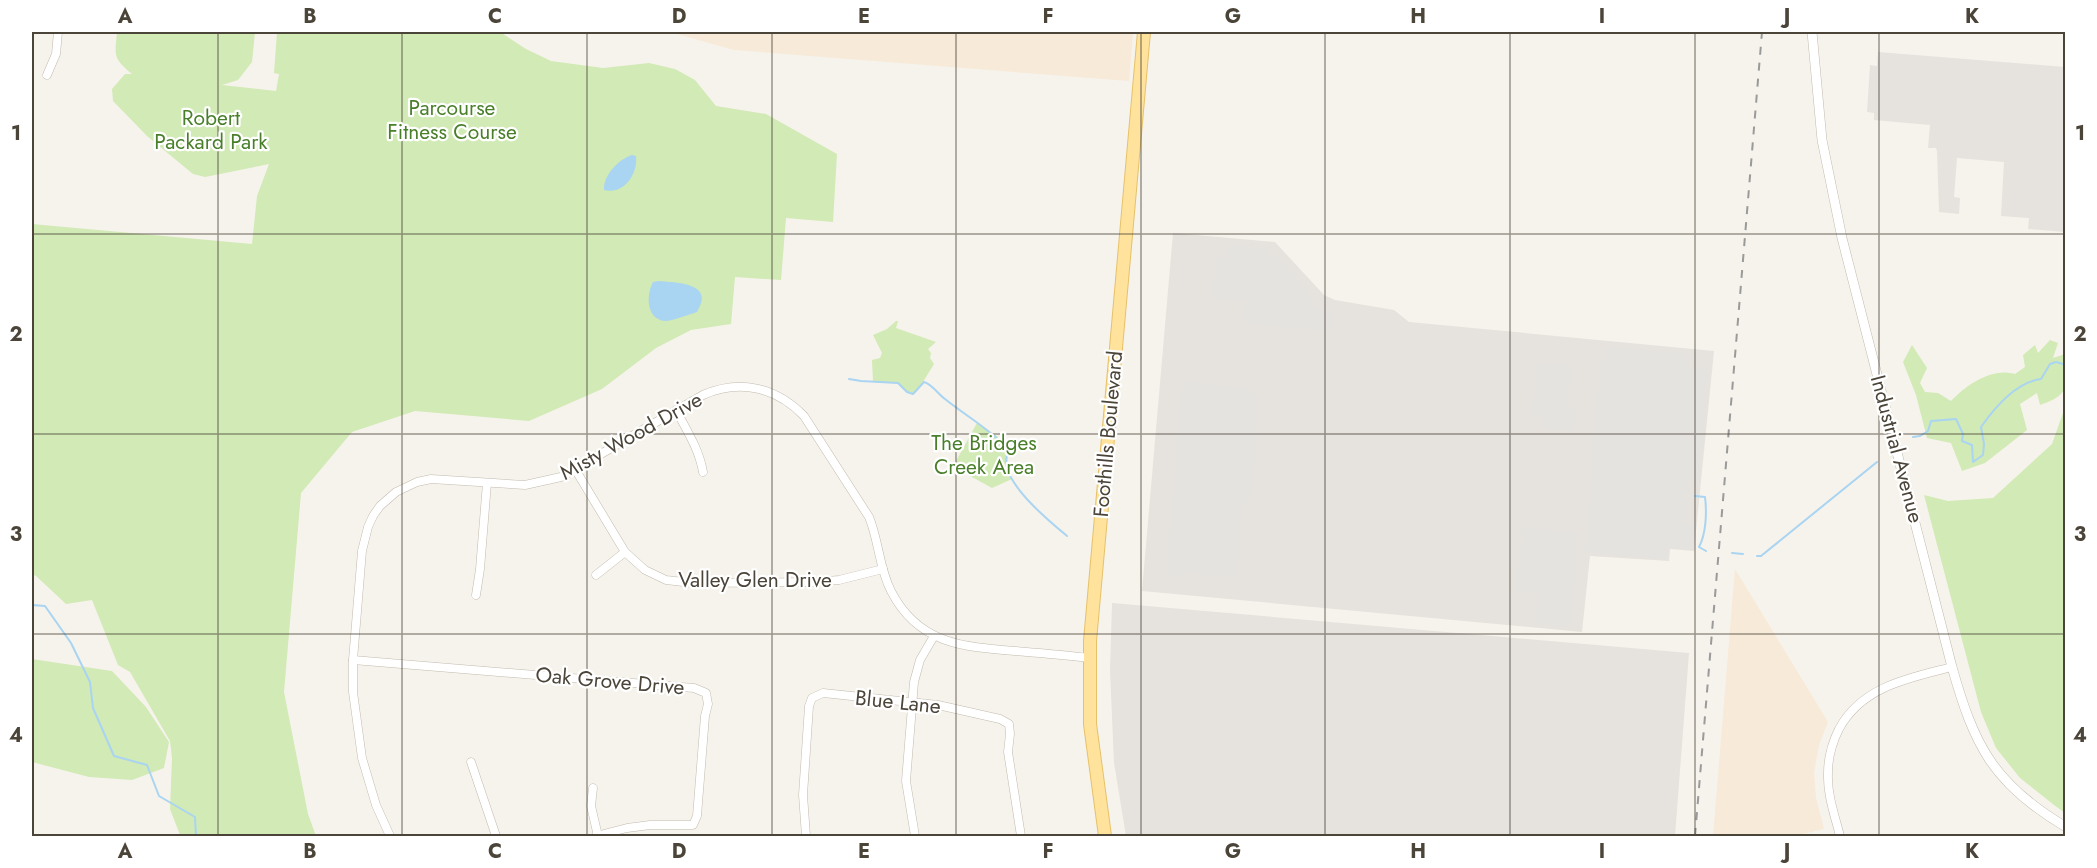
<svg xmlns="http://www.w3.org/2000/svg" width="2097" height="868" viewBox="0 0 2097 868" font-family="Jost,sans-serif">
	<rect width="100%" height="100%" fill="#f6f3ec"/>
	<g fill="#f7ead8">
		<path d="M670,32H1133L1129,81L734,50Z"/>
		<path d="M1735,569L1828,722L1819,745L1814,772L1816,798L1824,829L1794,836H1713Z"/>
	</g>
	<g fill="#e6e2dd">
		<path d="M1878,52L2065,67V232L2028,229L2029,218L2001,216L2004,162L1957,158L1954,197L1960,198L1959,214L1939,212L1937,151L1936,148H1928L1930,125L1874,120V113L1867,112L1870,65L1877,66Z"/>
		<path d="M1173,233L1275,242L1324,295L1335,300L1394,310L1409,322L1714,351L1694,551L1670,549L1669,561L1590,556L1582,632L1142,591Z"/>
		<path d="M1112,603L1689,653L1675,836H1126L1114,763L1110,670Z"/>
	</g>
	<g fill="#d2eab5">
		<path d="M117,32H255L252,62L238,80L222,85L276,91L279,74L274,73L277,32H500L526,49L551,61L603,68L649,63L675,69L695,80L716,106L766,114L837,154L833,222L786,218L781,280L735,277L731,324L691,330L656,348L602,389L529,421L415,411L352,432L301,493L284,692L308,814L316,836L180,835L170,809L172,758L170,741L130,672L118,665L92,600L66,604L36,576L32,574V224L252,244L257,196L269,164L205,177L193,174L147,136L113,101L112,89L125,74H132C112,58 115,55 117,32Z"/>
		<path d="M896,321H898L896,328L936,342L928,349L931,353L930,358L934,364L918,390L913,394L907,392L898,383L873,382L872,360L880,358L882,353L873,335L887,329Z"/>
		<path d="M2050,340L2058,343L2053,358L2065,354C2066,384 2073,394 2040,405L2037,393L2020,404L2027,430L1985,463L1962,471L1951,443L1927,438L1916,395L1903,362L1912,345L1927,368L1920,383L1925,392L1938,393L1951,401C1966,385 1992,367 2015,374L2025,367L2023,355L2035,345L2038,353Z"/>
		<path d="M2065,399V813L2054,805L2020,778L1996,748L1981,712L1924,495L1948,501L1993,498L2052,444L2063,413V400Z"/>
		<path d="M977,423L997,436L1008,449L1006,466L1012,479L992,488L961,471L956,461Z"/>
		<path d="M32,659L112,671L146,707L169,742L164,768L132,780L89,777L32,762Z"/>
	</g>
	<g fill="#e5e3e0">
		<path d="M1227,244L1261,249L1281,261L1313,298L1307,307L1333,309L1331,331L1244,324L1245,301L1212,298L1216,257L1226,258Z"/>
		<path d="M1608,347L1689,354L1688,367L1708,369L1698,481H1689L1685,523L1694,524L1692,549L1669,548L1668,559L1584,552L1601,358H1607Z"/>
		<path d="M1537,361L1571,364L1567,407L1575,408L1573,431L1542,428L1543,418L1532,416Z"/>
		<path d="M1183,381L1251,388V395H1259L1249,502L1242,501L1235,578L1185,573L1184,576L1165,575Z"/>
		<path d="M1522,527L1577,532L1569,626L1535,623L1537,593L1516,591Z"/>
	</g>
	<g fill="#a9d4f2">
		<path d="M632,155L636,156C638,174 624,195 604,190C603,175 619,159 632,155Z"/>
		<path d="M659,281C679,283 715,283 697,312C690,314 672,321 665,321C646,319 646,295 653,282Z"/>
	</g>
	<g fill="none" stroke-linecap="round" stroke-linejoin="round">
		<g stroke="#a9d4f2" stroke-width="2">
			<path d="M849,379L861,381L898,383L907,392L913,394L924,382C932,384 938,394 945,399C966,416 990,429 1008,449C1007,455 1005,462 1007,468C1014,492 1049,521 1067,536"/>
			<path d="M1913,437L1920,436L1928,431L1931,421L1956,419L1963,434L1962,441L1972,445L1973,462L1983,455L1984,444L1981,427C1995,407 2017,382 2041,379L2050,364L2056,362L2066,365"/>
			<path d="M1695,496L1705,497C1707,513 1706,534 1699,547L1706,551"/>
			<path d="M1732,553L1743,554"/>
			<path d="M1757,556H1761L1877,462"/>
			<path d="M32,605L45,606L71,643L90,682L93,708L114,756L147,765L159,796L195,817L196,836"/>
		</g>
		<defs>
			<g id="minor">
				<path d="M47,75L56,54L58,32"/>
				<path d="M676,410C687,431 699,449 703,472"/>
				<path d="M575,469L625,552L645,570L666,580L692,583L816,582L839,580L883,569"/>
				<path d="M596,575L625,552"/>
				<path d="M476,595L480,569L487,483"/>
				<path d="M353,660L694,688L706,693L708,704L705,716L697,816L693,825H650L627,828L596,836"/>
				<path d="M471,762L496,836"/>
				<path d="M593,788L591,806L598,836"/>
				<path d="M390,836L376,805L362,758L353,692V660L362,551L368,527L373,516L380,506L396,492L417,482L431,479L525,485L561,477L703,395C740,379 776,387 804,416L869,517C879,541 879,568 891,591C918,644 963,647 1016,651C1040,653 1065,655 1089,658"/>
				<path d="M806,836L803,795L809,706L812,698L823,693L938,705L1000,719L1009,724L1010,734L1008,752L1021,836"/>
				<path d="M915,836L906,781L914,682L920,660L934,636"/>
				<path d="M1840,836C1835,816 1827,795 1828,773C1828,758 1832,743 1839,729C1862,686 1910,678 1952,667"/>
			</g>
			<path id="tertiary" d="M1812,32L1822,140L1842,238L1952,667C1974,745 1993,784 2066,827"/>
			<path id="primary" d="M1105,836L1090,724V641L1144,32"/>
		</defs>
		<use href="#minor" stroke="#c2bbae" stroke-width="9"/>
		<use href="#tertiary" stroke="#c2bbae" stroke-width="10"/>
		<use href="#primary" stroke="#e6c16a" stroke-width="14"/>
		<use href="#minor" stroke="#fff" stroke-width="8"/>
		<use href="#tertiary" stroke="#fff" stroke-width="9"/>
		<use href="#primary" stroke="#ffe39c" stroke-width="12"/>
		<path stroke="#9a9a9a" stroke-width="2" stroke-dasharray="8 8" stroke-linecap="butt" d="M1695,836L1762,32"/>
	</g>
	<path fill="none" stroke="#4b4439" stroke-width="1.5" stroke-opacity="0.55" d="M218,32V836M402,32V836M587,32V836M772,32V836M956,32V836M1141,32V836M1325,32V836M1510,32V836M1695,32V836M1879,32V836M32,234H2066M32,434H2066M32,634H2066"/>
	<g text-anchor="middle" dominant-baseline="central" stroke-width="4.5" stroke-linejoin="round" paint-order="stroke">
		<g font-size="21" fill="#4a7f2a" stroke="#fff">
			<text x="452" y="108">Parcourse<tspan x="452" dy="24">Fitness Course</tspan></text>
			<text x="211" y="118">Robert<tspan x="211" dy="24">Packard Park</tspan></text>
			<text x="984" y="443">The Bridges<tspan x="984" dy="24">Creek Area</tspan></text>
		</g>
		<g font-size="21" fill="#4b4439" stroke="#fff">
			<text transform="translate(1108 434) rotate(-85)">Foothills Boulevard</text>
			<text transform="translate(631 436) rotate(-29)">Misty Wood Drive</text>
			<text transform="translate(1897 449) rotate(75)">Industrial Avenue</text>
			<text x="755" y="580">Valley Glen Drive</text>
			<text transform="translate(610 681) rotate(5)">Oak Grove Drive</text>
			<text transform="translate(898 702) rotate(6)">Blue Lane</text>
		</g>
	</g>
	<rect width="2097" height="868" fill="none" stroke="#ffffff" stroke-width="66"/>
	<rect x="33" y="33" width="2031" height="802" fill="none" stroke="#4b4439" stroke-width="2"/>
	<g font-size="20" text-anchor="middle" font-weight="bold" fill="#4b4439">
		<text x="125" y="23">A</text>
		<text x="310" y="23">B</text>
		<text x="495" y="23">C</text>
		<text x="679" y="23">D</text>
		<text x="864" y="23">E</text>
		<text x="1048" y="23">F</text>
		<text x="1233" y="23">G</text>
		<text x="1418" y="23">H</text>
		<text x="1602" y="23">I</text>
		<text x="1787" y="23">J</text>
		<text x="1972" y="23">K</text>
		<text x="16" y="140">1</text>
		<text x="2080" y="140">1</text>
		<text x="16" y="341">2</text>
		<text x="2080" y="341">2</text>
		<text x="16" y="541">3</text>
		<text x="2080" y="541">3</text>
		<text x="16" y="742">4</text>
		<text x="2080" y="742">4</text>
		<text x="125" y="858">A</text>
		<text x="310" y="858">B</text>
		<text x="495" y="858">C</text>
		<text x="679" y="858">D</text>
		<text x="864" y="858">E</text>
		<text x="1048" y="858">F</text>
		<text x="1233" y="858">G</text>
		<text x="1418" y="858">H</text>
		<text x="1602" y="858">I</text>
		<text x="1787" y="858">J</text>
		<text x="1972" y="858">K</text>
	</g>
</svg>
